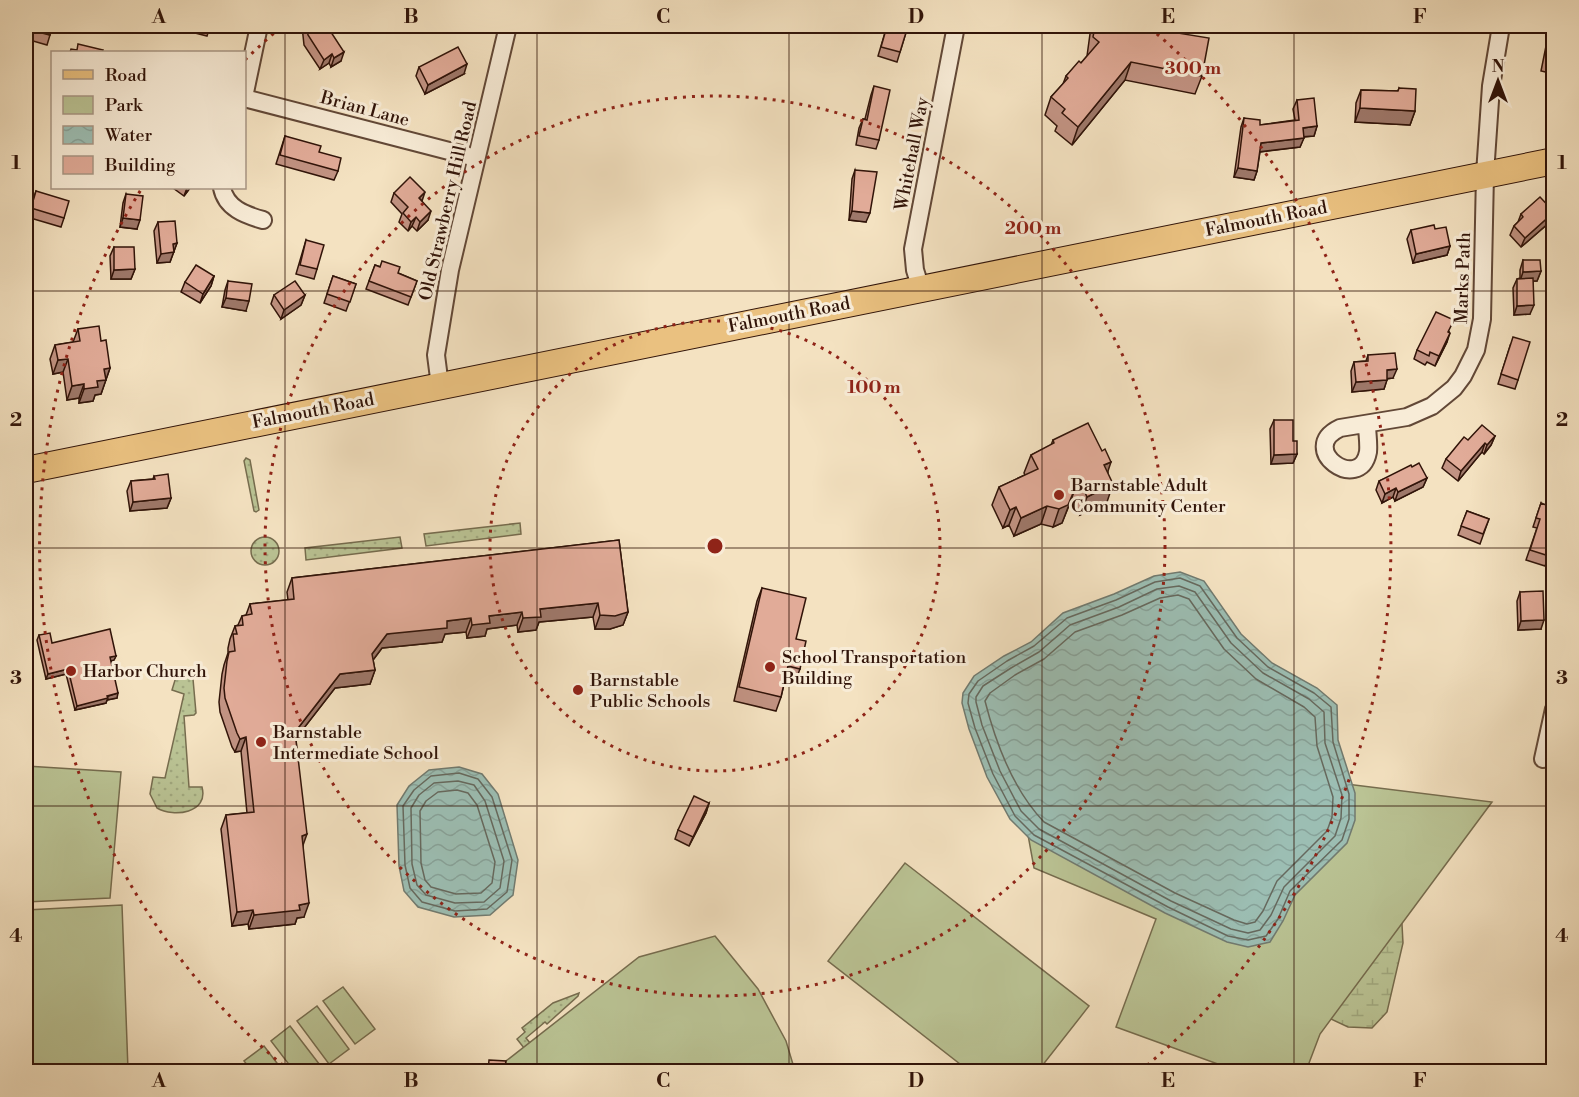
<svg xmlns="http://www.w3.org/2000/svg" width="1579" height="1097" viewBox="0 0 1579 1097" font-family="'Libre Bodoni',serif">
	<defs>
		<pattern id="grass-dots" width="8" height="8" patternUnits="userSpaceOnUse" patternTransform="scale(1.5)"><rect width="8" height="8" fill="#bac394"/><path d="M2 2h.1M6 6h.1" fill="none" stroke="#a0a77e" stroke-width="1.8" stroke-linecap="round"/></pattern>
		<pattern id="wetland-marsh" width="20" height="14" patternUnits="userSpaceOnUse" patternTransform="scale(1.5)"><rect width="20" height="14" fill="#bac394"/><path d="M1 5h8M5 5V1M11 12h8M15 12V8" fill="none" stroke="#a0a77e"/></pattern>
		<pattern id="water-waves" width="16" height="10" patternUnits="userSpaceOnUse" patternTransform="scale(1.5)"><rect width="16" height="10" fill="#9cbeb3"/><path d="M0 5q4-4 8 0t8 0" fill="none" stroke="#87a299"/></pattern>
	</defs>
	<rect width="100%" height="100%" fill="#f4e2c1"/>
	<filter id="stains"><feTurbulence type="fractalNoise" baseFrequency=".00333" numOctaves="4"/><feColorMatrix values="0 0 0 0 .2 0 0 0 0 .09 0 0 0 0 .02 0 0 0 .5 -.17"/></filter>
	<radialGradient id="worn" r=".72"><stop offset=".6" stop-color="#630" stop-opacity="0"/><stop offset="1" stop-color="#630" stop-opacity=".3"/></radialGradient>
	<g fill="url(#grass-dots)" stroke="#766c4e" stroke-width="1.5">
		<path d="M246,458L250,460L259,510L256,512L254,511L244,461Z"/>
		<path d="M520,523L521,534L426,546L424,534Z"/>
		<path d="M400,537L402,548L306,560L305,548Z"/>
		<circle cx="265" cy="551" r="14"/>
		<path d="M181,674L193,679L196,713L194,715L184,716L189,787H202C209,813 174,818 157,808L150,794L153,777L165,778L184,694L172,690L176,677Z"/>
		<path d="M579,993L578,996L547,1024L545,1022L526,1038L530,1043L524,1048L517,1039L525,1032L522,1028L553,1003Z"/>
	</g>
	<path fill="url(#wetland-marsh)" stroke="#766c4e" stroke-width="1.5" d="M1401,906L1403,943L1387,1012L1372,1028L1348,1027L1314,1011Z"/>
	<g fill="#bac394" stroke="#766c4e" stroke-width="1.5">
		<path d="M997,664L1314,780L1492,802L1320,1034L1306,1071H1237L1116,1027L1156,919L1034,868Z"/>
		<path d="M26,766L121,772L110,898L26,902Z"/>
		<path d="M905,863L1089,1006L1038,1071H969L828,961Z"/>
		<path d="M122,905L128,1070L26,1071V910Z"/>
		<path d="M715,936L758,989L786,1041L795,1071H505L506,1061L639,957Z"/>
		<path d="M343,987L375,1029L355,1044L323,1001Z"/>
		<path d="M317,1006L349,1049L329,1064L297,1021Z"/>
		<path d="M290,1026L323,1069L319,1071H294L271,1041Z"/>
		<path d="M264,1046L283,1071H252L244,1061Z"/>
	</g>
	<g fill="url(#water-waves)" stroke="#717a6f" stroke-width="1.5">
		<path d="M1180,572L1204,581L1241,634L1272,663L1317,688L1337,705L1338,740L1355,793V820L1347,843L1295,895L1283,921L1270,942L1248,947L1227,942L1165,913L1031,840L1010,819L987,777L969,729L962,703L963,693L974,676L1004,656L1031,642L1063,613L1114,594L1154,576Z"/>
		<path d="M459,767L482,774L498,794L518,860L513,895L490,915L454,917L418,907L404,891L399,866L397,805L409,786L429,770Z"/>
	</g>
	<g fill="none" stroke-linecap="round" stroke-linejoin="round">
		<g stroke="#66695e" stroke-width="1.5">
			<path d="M1180,578L1200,586L1237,638L1268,667L1314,693L1331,707L1333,742L1349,794V819L1342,840L1290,891L1278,919L1266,936L1248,940L1228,936L1168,907L1034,835L1015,816L993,774L975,728L968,703L969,694L978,681L1007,661L1034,646L1067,618L1116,600L1155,582Z"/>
			<path d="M1179,586L1195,592L1231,643L1263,673L1309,699L1324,712L1325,743L1342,795L1341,818L1335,836L1284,887L1271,915L1260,930L1248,933L1231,929L1171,901L1039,829L1021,811L1000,771L982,725L976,702V697L983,686L1011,668L1039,652L1070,625L1119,607L1157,589Z"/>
			<path d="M1178,595L1189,599L1224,649L1256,679L1304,707L1315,717L1317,746L1333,797L1332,817L1327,831L1277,881L1263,911L1255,922L1247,924L1234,920L1175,893L1044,822C1013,790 996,744 985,701L990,693L1015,675L1044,659L1075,632L1122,615L1160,598Z"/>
			<path d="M459,773L478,779L492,797L512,860L507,892L487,909L455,911L422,902L410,888L405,865L403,806L414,790L431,776Z"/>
			<path d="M458,781L474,785L485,801L504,861L500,888L484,902L455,903L426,895L417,885L412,864L411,808L419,795L434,783Z"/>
			<path d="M457,790L468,793L477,805L495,862L492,883L481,893L456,894L431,887L425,880L421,863L420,811L426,801L438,792Z"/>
		</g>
		<defs>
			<g id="street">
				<path d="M244,97L259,26"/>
				<path d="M244,98L476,158"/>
				<path d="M222,188C226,208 245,215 263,220"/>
				<path d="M921,289L915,270L913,249L956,26"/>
				<path d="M440,386L436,355L450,270L508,26"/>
				<path d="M1367,424C1367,433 1369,443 1368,452C1360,494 1296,449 1340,428L1407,417L1432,406L1454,388L1463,376L1476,350L1482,319L1485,174L1491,86L1501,26"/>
				<path d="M1543,759L1554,709"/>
			</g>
			<path id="primary" d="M26,470L1554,161"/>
		</defs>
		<use href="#street" stroke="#624837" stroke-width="20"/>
		<use href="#primary" stroke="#311409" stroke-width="28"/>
		<use href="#street" stroke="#f8ecd7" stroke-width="16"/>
		<use href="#primary" stroke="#eac180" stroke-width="26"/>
	</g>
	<g fill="#c29383" stroke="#311409" stroke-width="1.5">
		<path d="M26,26L50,35L47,45L26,39Z"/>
		<path d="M188,26H210L207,36L187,31Z"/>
		<path d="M302,26H327L341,61L331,67L329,63L320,69L304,45Z"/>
		<path d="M887,26L890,27V26H908L897,62L878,56Z"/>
		<path d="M1093,26H1166L1165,31L1202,76L1195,94L1125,80L1072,145L1055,131L1057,126L1045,115L1051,97L1063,84L1066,76L1081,63L1087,56L1090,34Z"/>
		<path d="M1550,26H1554V74L1541,71Z"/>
		<path d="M419,67L464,74L425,94L416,76Z"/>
		<path d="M874,86L879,140L876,149L856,145L859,128L863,119H865L871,95Z"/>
		<path d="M1399,88L1415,111L1410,125L1355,122L1356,103L1361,90L1398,91Z"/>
		<path d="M1297,100L1317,126L1314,136L1304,137L1300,147L1260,152L1257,171L1254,180L1234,177L1241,127L1244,118L1260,125L1295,120L1293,109Z"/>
		<path d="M285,136L319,152L338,171L334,180L276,164Z"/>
		<path d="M855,170L866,222L849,220L852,179Z"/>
		<path d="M173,188H190L184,196Z"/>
		<path d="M36,191L64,218L61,227L27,217Z"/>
		<path d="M394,193L422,201L428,220L417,231L412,226L408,231L399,222L402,214L391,202Z"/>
		<path d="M126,194L137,229L120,227L123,203Z"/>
		<path d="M1554,211L1551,221L1521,247L1510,235L1514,226L1518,222L1521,214Z"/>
		<path d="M158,222L177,243L170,262L157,263L154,231Z"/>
		<path d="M1411,230L1450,246L1447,255L1413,263L1407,239Z"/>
		<path d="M306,240L317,269L314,279L296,274Z"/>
		<path d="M114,247L135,269L131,279H111L110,256Z"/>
		<path d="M1523,260L1541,271L1537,281H1533L1530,314L1514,315L1513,288L1517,279L1520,278V270Z"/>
		<path d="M375,265L398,273L417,281L408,305L366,289Z"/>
		<path d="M214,276L211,286L200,303L181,292L185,282Z"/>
		<path d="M333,276L356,284L346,311L324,303Z"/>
		<path d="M228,281L246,311L222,307L225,290Z"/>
		<path d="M274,295H305L301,305L281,319L271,304Z"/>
		<path d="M78,329L101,341L110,368L101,394L95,395L93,401L79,403V398L67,400L63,372L53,374L50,359L55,345L73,342Z"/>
		<path d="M1449,332L1447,342L1435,366L1427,362L1425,365L1414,359L1417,350Z"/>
		<path d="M1510,346L1518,380L1515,389L1498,384Z"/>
		<path d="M1368,355L1393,378L1387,379L1384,389L1352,392L1351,371L1354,362L1366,361Z"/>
		<path d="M1274,420L1293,441L1297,454L1293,463L1271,464L1270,429Z"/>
		<path d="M1495,436L1491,445L1484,454L1482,452L1458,481L1442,468L1446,459L1468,440Z"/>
		<path d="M1053,440L1108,472L1107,502L1080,515L1072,498L1062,523L1053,527L1041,524L1014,536L1009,525L1003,528L992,505L999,487L1025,475L1024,473L1031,455L1051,445Z"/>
		<path d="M1412,467L1427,478L1423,487L1395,501L1393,497L1382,503L1376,490L1379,481Z"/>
		<path d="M1554,468V483H1550Z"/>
		<path d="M154,476L171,498L167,508L130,511L127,491L131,481L153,479Z"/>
		<path d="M1541,503L1554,542L1545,566L1526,560L1537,528L1533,527Z"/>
		<path d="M1467,511L1489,519L1480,544L1458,535Z"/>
		<path d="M619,540L628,612L623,625L610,629H595L593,617L539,622L536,630L518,632L517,625L487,629L485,636L467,638L466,632L445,634L442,642L382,648L373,660L375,670L370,684L335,688L296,738L303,846L304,917L297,918L295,924L249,929L248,924L232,926L221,829L226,815L247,813L241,751L235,752L232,747L220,712L219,702L222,674L224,665L228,653V648L230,639L235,626L238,625L242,616L246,615L250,604L288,600L287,592L292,578Z"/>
		<path d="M762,588L796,639L800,669L795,682L785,680L781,697L776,711L734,701L757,601Z"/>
		<path d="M1520,592L1541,629L1518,630L1517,601Z"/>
		<path d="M39,635L52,643L116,656L114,660L111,661L117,698L107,700L106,703L75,710L66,674L46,679L37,640Z"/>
		<path d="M709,803L706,813L689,846L675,839L678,830Z"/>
	</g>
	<g fill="#9e786a" stroke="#311409" stroke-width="1.5">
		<path d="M344,52L341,61L331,67L334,58Z"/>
		<path d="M332,54L329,63L320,69L324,60Z"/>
		<path d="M1131,62L1125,80L1072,145L1078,127Z"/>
		<path d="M467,64L464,74L425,94L428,85Z"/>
		<path d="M1360,108L1415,111L1410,125L1355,122Z"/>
		<path d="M1317,126L1314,136L1299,137L1303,128Z"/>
		<path d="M1304,138L1300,147L1258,152L1261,143Z"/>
		<path d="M1238,168L1257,171L1254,180L1234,177Z"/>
		<path d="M187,188H190L184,196Z"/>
		<path d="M425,192L422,201L419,198Z"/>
		<path d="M431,211L428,220L417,231L420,222Z"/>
		<path d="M852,211L870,213L866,222L849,220Z"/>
		<path d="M1554,212L1551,221L1521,247L1525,238Z"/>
		<path d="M416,217L412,226L408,231L411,222Z"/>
		<path d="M123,218L140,220L137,229L120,227Z"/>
		<path d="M177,243L170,262L157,263L161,254L173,244Z"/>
		<path d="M1450,246L1447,255L1413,263L1416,254Z"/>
		<path d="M135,269L131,279H111L114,270Z"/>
		<path d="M1541,271L1537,281H1520L1523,272Z"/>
		<path d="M214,276L211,286L200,303L203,294Z"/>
		<path d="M305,295L301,305L281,319L284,310Z"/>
		<path d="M226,298L249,301L246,311L222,307Z"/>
		<path d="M1534,305L1530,314L1514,315L1517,306Z"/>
		<path d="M1450,333L1447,342L1435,366L1439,356Z"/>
		<path d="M68,359L63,372L53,374L58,360Z"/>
		<path d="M110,368L101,394L95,395L93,401L79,403L84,389L104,369Z"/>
		<path d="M1397,369L1393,378L1383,379L1387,370Z"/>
		<path d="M1387,380L1384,389L1352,392L1356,382Z"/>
		<path d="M84,384L79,398L67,400L72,386Z"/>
		<path d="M1495,436L1491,445L1484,454L1487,445Z"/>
		<path d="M1485,443L1482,452L1458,481L1461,471Z"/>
		<path d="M1297,454L1293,463L1271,464L1274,455Z"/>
		<path d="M1111,462L1105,480L1104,465Z"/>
		<path d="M1427,478L1423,487L1395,501L1398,492Z"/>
		<path d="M1079,479L1062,523L1053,527L1059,509Z"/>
		<path d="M1113,484L1107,502L1080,515L1087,497Z"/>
		<path d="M1396,488L1393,497L1382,503L1385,494Z"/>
		<path d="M171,498L167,508L130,511L133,502Z"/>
		<path d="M1047,506L1041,524L1014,536L1021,518Z"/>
		<path d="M1016,507L1009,525L1003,528L1010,510Z"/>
		<path d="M598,603L593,617L539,622L536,630L518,632L523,618L540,609Z"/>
		<path d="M522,612L517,625L487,629L485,636L467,638L472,625L489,616Z"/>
		<path d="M628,612L623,625L610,629H595L600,615Z"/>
		<path d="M471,618L466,632L445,634L442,642L382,648L367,668L372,654L387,634L447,621Z"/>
		<path d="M1544,620L1541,629L1518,630L1521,621Z"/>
		<path d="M116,656L114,660L108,662L110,657Z"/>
		<path d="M68,669L66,674L46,679L48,674Z"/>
		<path d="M375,670L370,684L335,688L290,746L295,732L340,674Z"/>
		<path d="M118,693L117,698L107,700L106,703L75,710L77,706Z"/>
		<path d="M246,737L241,751L235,752L240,739Z"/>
		<path d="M709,803L706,813L689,846L693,837Z"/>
		<path d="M307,834L302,848V836Z"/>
		<path d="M309,903L304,917L297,918L295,924L249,929L254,915Z"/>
		<path d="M253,910L248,924L232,926L237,912Z"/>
	</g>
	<g fill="#e1ab98" stroke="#311409" stroke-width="1.5">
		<path d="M26,26H53L50,35L26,29Z"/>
		<path d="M306,26H327L344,52L334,58L332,54L324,60L308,35Z"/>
		<path d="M887,26L891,27V26H908L900,52L881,47Z"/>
		<path d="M1095,26H1166L1165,31L1209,38L1202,76L1131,62L1078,127L1062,113L1065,109L1051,97L1068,78L1066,76L1079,61L1081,63L1099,42L1093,37Z"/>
		<path d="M1552,26H1554V59L1546,58Z"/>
		<path d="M78,44L103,50L102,52H70L71,49L77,50Z"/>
		<path d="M458,47L467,64L428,85L419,67Z"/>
		<path d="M874,86L890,90L879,140L859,136L863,119L867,120Z"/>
		<path d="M1399,88L1416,89L1415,111L1360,108L1361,90L1398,91Z"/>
		<path d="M1314,98L1317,126L1303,128L1304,138L1261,143L1257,171L1238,168L1244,118L1260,120V125L1299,120L1297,100Z"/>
		<path d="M285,136L321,146L319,152L341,158L338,171L280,155Z"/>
		<path d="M855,170L877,172L870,213L852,211Z"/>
		<path d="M410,177L425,192L419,198L431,211L420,222L416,217L411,222L403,213L408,207L394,193Z"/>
		<path d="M36,191L69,201L64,218L31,208Z"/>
		<path d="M126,194L143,196L140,220L123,218Z"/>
		<path d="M1540,197L1554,212L1525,238L1514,226L1523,217L1521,214Z"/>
		<path d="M175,221L177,243L173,244L174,252L161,254L158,222Z"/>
		<path d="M1434,225L1435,229L1446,227L1450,246L1416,254L1411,230Z"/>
		<path d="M306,240L324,245L317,269L300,265Z"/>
		<path d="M114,247H134L135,269L114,270Z"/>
		<path d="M1523,260H1540L1541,271L1523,272Z"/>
		<path d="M382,261L400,267L398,273L417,281L411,297L369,281L375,265L380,267Z"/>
		<path d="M196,265L214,276L203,294L185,282Z"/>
		<path d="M333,276L356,284L350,302L327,294Z"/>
		<path d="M1533,278L1534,305L1517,306V279Z"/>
		<path d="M228,281L252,284L249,301L226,298Z"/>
		<path d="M295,281L305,295L284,310L274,295Z"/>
		<path d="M1436,312L1454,320L1448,332L1450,333L1439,356L1430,352L1429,356L1417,350Z"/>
		<path d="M99,326L101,341L106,340L110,368L104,369L106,380L97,381L98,387L84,389V384L72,386L68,359L58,360L55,345L80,341L78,329Z"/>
		<path d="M1513,337L1530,342L1518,380L1501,374Z"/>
		<path d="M1395,353L1397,369L1387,370V380L1356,382L1354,362L1368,361V355Z"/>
		<path d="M1274,420H1293V441H1297V454L1274,455Z"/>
		<path d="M1088,423L1102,451L1105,449L1111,462L1104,465L1113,484L1087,497L1079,479L1068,505L1059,509L1047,506L1021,518L1016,507L1010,510L999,487L1038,469L1031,455L1054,443L1053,440Z"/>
		<path d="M1482,425L1495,436L1487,445L1485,443L1461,471L1446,459L1464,437L1468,440Z"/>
		<path d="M1419,463L1427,478L1398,492L1396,488L1385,494L1379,481L1411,465L1412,467Z"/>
		<path d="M168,474L171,498L133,502L131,481L155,479L154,476Z"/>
		<path d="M1541,503L1554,508V516L1550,528L1554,529V542L1549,556L1530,550L1540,519L1536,518Z"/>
		<path d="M1467,511L1489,519L1483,534L1461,526Z"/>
		<path d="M619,540L628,612L615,616L600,615L598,603L540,609L541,617L523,618L522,612L489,616L490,623L472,625L471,618L447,621V628L387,634L372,654L375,670L340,674L295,732L307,834L302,836L309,903L299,905L300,910L254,915L253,910L237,912L226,815L254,812L246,737L240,739L237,733L225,698L224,688L227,661L229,652L235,651L233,634H237L235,626L243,625L242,616L252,614L250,604L294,599L292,578Z"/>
		<path d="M762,588L806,598L796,639L806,641L800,669L788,666L781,697L739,687Z"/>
		<path d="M1543,591L1544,620L1521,621L1520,592Z"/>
		<path d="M110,629L116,656L110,657L118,693L107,696L108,698L77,706L68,669L48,674L39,635L50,633L52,643Z"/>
		<path d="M694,796L709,803L693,837L678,830Z"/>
		<path d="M489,1060L506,1061L504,1071H488Z"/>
	</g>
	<path fill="none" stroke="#311409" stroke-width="1.5" stroke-opacity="0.55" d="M285,26V1072M537,26V1072M789,26V1072M1042,26V1072M1294,26V1072M26,291H1554M26,548H1554M26,806H1554"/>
	<g fill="none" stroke="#8f2418" stroke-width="3" stroke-dasharray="3 6">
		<circle cx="715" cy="546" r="225"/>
		<circle cx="715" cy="546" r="450"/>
		<path d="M290 1071A676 676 0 0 1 142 188M245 60A676 676 0 0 1 280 28M1150 28A676 676 0 0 1 1140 1071"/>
	</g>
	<g fill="#8f2418" stroke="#f8ecd7" stroke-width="2">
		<circle cx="1059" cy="495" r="6"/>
		<circle cx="770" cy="667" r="6"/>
		<circle cx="71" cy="671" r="6"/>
		<circle cx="578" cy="690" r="6"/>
		<circle cx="261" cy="742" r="6"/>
	</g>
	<g text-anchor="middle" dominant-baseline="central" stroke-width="6" stroke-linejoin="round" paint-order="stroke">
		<g font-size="18" fill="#311409" stroke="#f8ecd7">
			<text transform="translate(365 109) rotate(15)">Brian Lane</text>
			<text transform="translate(912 154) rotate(-79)">Whitehall Way</text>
			<text transform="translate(448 201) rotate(-77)">Old Strawberry Hill Road</text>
			<text transform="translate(1266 219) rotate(-11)">Falmouth Road</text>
			<text transform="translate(1463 278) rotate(-88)">Marks Path</text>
			<text transform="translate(789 315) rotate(-11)">Falmouth Road</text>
			<text transform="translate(313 411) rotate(-11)">Falmouth Road</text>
		</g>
		<g font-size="18" fill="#311409" stroke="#f8ecd7" text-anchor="start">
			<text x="1071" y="485">Barnstable Adult<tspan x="1071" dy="21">Community Center</tspan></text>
			<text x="782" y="657">School Transportation<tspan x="782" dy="21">Building</tspan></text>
			<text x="83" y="671">Harbor Church</text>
			<text x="590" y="680">Barnstable<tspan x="590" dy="21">Public Schools</tspan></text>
			<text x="273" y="732">Barnstable<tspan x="273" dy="21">Intermediate School</tspan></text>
		</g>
	</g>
	<circle cx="715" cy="546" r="9" fill="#8f2418" stroke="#f8ecd7" stroke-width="3"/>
	<g font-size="18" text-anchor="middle" font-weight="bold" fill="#8f2418" stroke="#f8ecd7" stroke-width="6" stroke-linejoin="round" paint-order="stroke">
		<text x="1193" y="74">300 m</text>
		<text x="1033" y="234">200 m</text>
		<text x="874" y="393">100 m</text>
	</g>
	<rect width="1579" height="1097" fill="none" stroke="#f4e2c1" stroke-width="66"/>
	<rect x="51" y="51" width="195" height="138" fill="#f8ecd7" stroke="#a89685" stroke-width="1.5"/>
	<rect x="63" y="70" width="30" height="9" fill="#eac180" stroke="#a89685" stroke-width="1.5"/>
	<text x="105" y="81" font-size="18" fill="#311409">Road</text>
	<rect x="63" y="96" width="30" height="18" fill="#bac394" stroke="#a89685" stroke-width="1.5"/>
	<text x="105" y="111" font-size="18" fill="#311409">Park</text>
	<rect x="63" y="126" width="30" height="18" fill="url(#water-waves)" stroke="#a89685" stroke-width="1.5"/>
	<text x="105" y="141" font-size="18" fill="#311409">Water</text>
	<rect x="63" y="156" width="30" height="18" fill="#e1ab98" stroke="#a89685" stroke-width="1.5"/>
	<text x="105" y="171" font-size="18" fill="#311409">Building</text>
	<g transform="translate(1498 81)" stroke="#f8ecd7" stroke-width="4.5" paint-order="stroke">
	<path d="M0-4.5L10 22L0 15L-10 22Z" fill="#311409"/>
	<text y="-9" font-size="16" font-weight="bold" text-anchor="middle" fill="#311409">N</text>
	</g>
	<rect x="33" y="33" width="1513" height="1031" fill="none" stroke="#311409" stroke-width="2"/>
	<g font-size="20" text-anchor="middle" font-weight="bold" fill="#311409">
		<text x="159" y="23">A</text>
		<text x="411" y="23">B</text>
		<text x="663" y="23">C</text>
		<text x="916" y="23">D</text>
		<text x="1168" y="23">E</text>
		<text x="1420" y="23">F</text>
		<text x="16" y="169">1</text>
		<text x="1562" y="169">1</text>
		<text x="16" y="426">2</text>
		<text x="1562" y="426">2</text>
		<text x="16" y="684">3</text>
		<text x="1562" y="684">3</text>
		<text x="16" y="942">4</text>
		<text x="1562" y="942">4</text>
		<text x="159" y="1087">A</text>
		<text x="411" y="1087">B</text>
		<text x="663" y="1087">C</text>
		<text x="916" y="1087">D</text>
		<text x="1168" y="1087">E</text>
		<text x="1420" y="1087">F</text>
	</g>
	<rect width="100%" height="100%" filter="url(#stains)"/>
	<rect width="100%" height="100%" fill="url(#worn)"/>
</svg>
